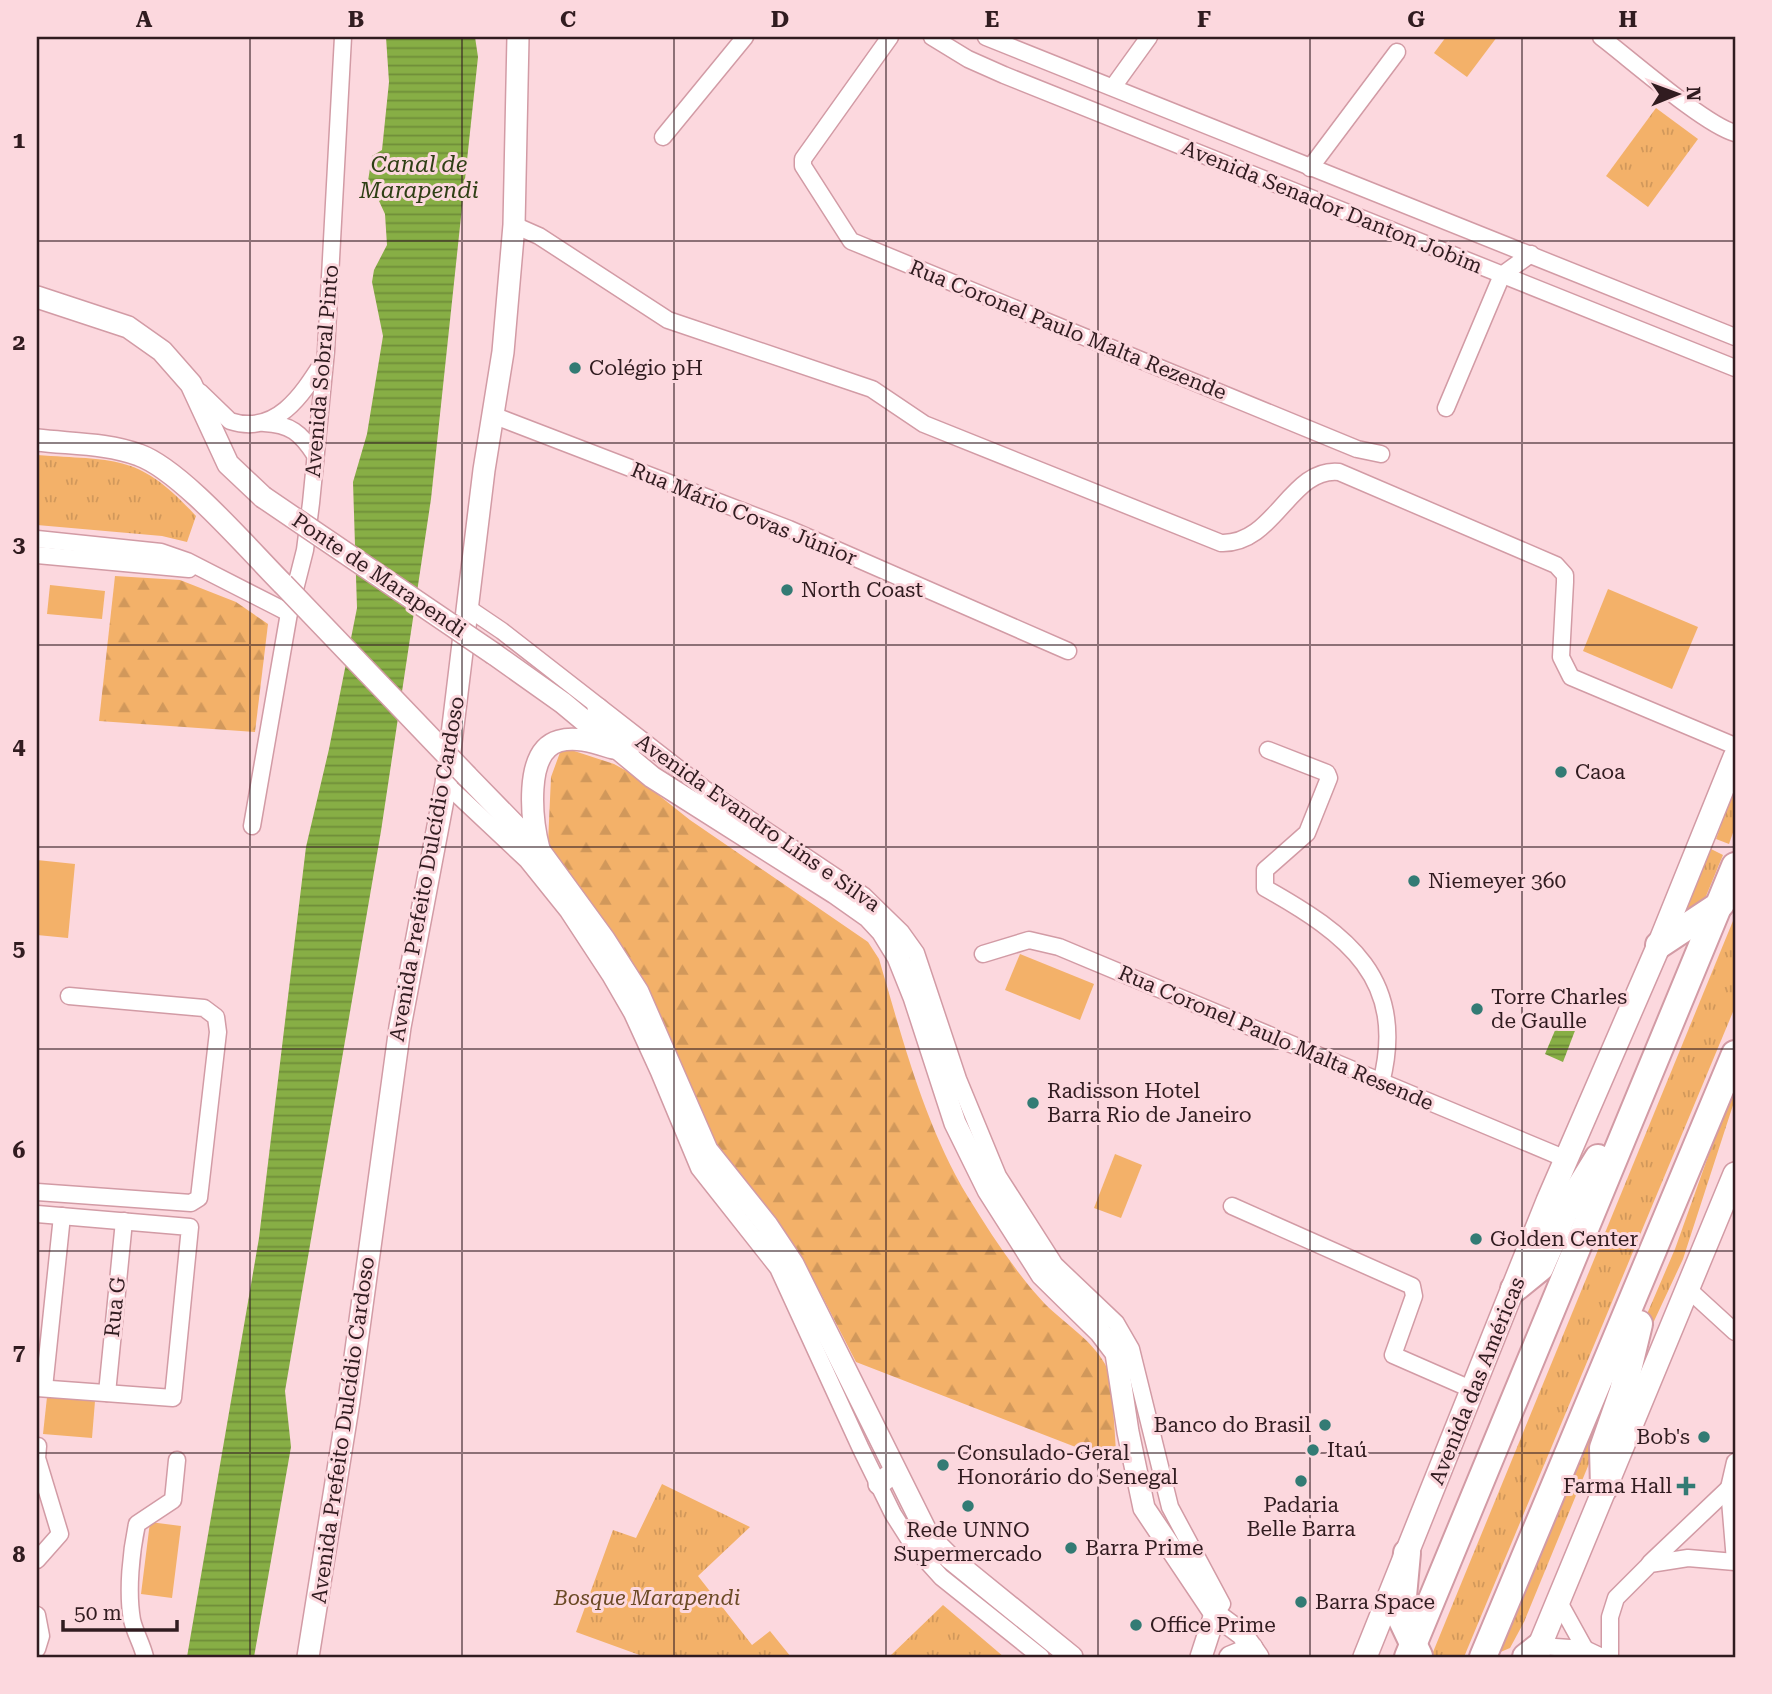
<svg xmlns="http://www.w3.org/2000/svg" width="1772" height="1694" viewBox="0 0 1772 1694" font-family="'Roboto Serif',serif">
	<defs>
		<pattern id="grass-tufts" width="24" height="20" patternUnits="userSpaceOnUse" patternTransform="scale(1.75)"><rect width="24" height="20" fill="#f3b169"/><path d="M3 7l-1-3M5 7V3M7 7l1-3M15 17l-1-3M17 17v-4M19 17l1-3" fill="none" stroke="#d1985b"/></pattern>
		<pattern id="forest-firs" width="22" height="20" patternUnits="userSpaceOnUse" patternTransform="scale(1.75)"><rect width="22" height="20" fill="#f3b169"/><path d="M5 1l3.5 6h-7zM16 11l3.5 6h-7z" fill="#d1985b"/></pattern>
		<pattern id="water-rules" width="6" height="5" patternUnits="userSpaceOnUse" patternTransform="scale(1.75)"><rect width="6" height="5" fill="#87ae45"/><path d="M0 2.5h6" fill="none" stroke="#6f8d39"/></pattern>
	</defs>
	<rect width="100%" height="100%" fill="#fcd8de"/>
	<g fill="url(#grass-tufts)">
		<path d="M1656,108L1698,139L1648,207L1606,176Z"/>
		<path d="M37,455C116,461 139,453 196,516L187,542L162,536L37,525Z"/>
		<path d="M1735,786V827L1729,844L1716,839Z"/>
		<path d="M1711,849L1723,855L1704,901L1684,915Z"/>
		<path d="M1735,916V1007L1464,1657H1431Z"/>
		<path d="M1735,1081V1099L1683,1259L1634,1364L1641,1328L1675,1249Z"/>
		<path d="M1626,1344L1609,1415L1524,1622L1510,1648L1498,1653Z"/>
		<path d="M662,1484L750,1527L698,1576L752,1645L770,1631L791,1657H645L576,1632L613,1530L636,1538Z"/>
		<path d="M943,1605L1004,1657H889Z"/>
	</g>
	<g fill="url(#forest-firs)">
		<path d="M115,576L180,580L236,602L268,624L255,732L99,721Z"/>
		<path d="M562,747L614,764L632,774L690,820L868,942L879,959C903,1040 924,1124 968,1197C991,1234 1015,1272 1045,1304C1065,1324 1091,1339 1105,1364C1113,1376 1115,1444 1117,1463L856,1362L803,1259L776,1218L717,1145L648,987L548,843L551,777Z"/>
	</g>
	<g fill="#f3b169">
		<path d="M1446,37H1497L1467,77L1434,53Z"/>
		<path d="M50,585L105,591L102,619L47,614Z"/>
		<path d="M1608,589L1698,627L1672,689L1583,651Z"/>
		<path d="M37,860L75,864L68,938L37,935Z"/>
		<path d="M1020,954L1094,984L1080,1020L1005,990Z"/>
		<path d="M1115,1154L1142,1165L1121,1218L1094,1208Z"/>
		<path d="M47,1397L95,1401L92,1438L43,1434Z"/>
		<path d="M150,1522L181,1526L172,1598L141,1594Z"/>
	</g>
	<g fill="url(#water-rules)">
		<path d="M386,37H475L478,57L431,499L381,831L285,1391L291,1447L254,1657H187L259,1238L306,847L329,749L357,608L353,482L367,434L383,336L372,282L374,270L387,245L385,214L379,201L370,198L368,181L372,156L382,150L389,82Z"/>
		<path d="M1559,1021L1576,1028L1563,1062L1545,1054Z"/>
	</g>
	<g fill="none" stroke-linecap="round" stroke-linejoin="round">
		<defs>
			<g id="minor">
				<path d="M890,37L803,159V166L851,241L1357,449L1381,454"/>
				<path d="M932,37L968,59L1004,75L1735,368"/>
				<path d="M986,37L1735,337"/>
				<path d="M1601,37C1630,59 1705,125 1735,133"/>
				<path d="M1113,87L1149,37"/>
				<path d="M663,137L745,37"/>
				<path d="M1310,168L1397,52"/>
				<path d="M514,225L539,236L668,320L872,389L924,424L1221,543C1275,545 1290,467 1339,472L1556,565L1565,575V582L1561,657L1571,677L1735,746"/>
				<path d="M200,392L230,421C276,436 302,395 323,362"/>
				<path d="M1446,408L1502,275L1531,254"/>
				<path d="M495,416L789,529L1068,651"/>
				<path d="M264,423C290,424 301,433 315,455"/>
				<path d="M37,539L161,552L187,561L289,613"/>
				<path d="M37,555L189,569"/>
				<path d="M468,608L502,631L706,790L864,896L901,932L916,953L958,1079L998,1176L1055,1265L1116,1323L1131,1349L1170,1507L1222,1604L1215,1614"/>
				<path d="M1268,750L1327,773L1329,778L1307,833L1265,870V888C1347,934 1408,979 1381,1083"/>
				<path d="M446,784L527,860L568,911L610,975L632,1013L659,1072L699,1168L778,1268L861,1449L893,1514L914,1547L941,1577L1041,1657"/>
				<path d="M252,826L289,613L305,550L311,503L326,351L343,37"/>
				<path d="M983,954L1029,940L1059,947L1566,1159"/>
				<path d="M37,1192L191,1203L199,1198L218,1032L216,1017L204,1008L69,996"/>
				<path d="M1232,1206L1412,1286L1414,1296L1393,1355L1473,1390"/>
				<path d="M37,1214L190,1227L173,1398L37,1388"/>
				<path d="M1688,1289L1735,1332"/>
				<path d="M44,1388L62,1216"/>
				<path d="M107,1393L124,1221"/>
				<path d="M1735,1462L1729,1488L1735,1561"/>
				<path d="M37,1560L60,1534L37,1458L38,1446"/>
				<path d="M1650,1563L1729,1488"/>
				<path d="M1559,1602L1585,1649"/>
				<path d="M37,1615L41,1636L37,1649"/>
				<path d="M1540,1646L1585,1649L1602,1657"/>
				<path d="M145,1657C142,1644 135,1633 132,1620C127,1591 131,1552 137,1524L173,1500L177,1460"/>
				<path d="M1610,1657V1617L1616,1598L1650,1564L1688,1558L1735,1562"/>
			</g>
			<g id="tertiary">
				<path d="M37,297L128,327L162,351L191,384L228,464L263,497"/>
				<path d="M37,440C70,444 108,443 139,455C181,470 249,550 283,584"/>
				<path d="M494,654L563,703L652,777L835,893L869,917L882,931L898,957L914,997L955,1123L988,1190L1042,1275L1100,1332L1116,1353L1128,1432L1144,1508L1215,1614L1242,1634L1258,1657"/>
				<path d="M598,709L629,748"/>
				<path d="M467,776L539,850L604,939L638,992L707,1150L767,1225L793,1264L929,1537L950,1558L1072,1657"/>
				<path d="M539,849C532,822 523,751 559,741C577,736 596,743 613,748"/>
				<path d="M879,1484L895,1471"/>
				<path d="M308,1657L349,1401L400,1027L446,784L484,470L503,352L514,225L518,37"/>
				<path d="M1201,1657L1215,1614"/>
				<path d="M1230,1657L1252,1648"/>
			</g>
			<g id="secondary">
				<path d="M1365,1657L1548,1201L1659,945L1735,757"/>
				<path d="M1535,1657L1735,1174"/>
			</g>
			<g id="trunk">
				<path d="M1659,945L1721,904"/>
				<path d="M1514,1289L1540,1268L1564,1213L1598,1158"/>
				<path d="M1604,1488L1603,1448L1623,1391L1639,1324"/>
				<path d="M1407,1553L1401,1618L1419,1656"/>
				<path d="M1408,1657L1735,866"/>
				<path d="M1483,1657L1735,1054"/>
				<path d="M1526,1657L1540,1646"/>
			</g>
		</defs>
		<use href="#minor" stroke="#d29ba5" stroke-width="19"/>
		<use href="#tertiary" stroke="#d29ba5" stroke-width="24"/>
		<use href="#secondary" stroke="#d29ba5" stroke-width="26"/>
		<use href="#trunk" stroke="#d29ba5" stroke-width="30"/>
		<use href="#minor" stroke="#fff" stroke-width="16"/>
		<use href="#tertiary" stroke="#fff" stroke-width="21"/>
		<use href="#secondary" stroke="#fff" stroke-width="23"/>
		<use href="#trunk" stroke="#fff" stroke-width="26"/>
		<defs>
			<g id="tertiary-bridge">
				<path d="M263,497L494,654"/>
				<path d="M283,584L467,776"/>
			</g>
		</defs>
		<use href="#tertiary-bridge" stroke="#d29ba5" stroke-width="24" stroke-linecap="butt"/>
		<use href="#tertiary-bridge" stroke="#fff" stroke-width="21"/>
	</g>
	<path fill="none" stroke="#311c20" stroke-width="2" stroke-opacity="0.55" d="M250,37V1657M462,37V1657M674,37V1657M886,37V1657M1098,37V1657M1310,37V1657M1522,37V1657M37,241H1735M37,443H1735M37,645H1735M37,847H1735M37,1049H1735M37,1251H1735M37,1453H1735"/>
	<g fill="#337b74" stroke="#fcd8de" stroke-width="2.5">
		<circle cx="575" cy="368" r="7"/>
		<circle cx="787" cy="590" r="7"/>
		<circle cx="1561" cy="772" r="7"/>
		<circle cx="1414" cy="881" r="7"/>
		<circle cx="1477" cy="1009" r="7"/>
		<circle cx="1033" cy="1103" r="7"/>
		<circle cx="1476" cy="1239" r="7"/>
		<circle cx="1325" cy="1425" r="7"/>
		<circle cx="1704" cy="1437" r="7"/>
		<circle cx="1313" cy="1450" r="7"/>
		<circle cx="943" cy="1465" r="7"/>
		<circle cx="1301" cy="1481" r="7"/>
		<path d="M1682.5 1475.5h7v7h7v7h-7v7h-7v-7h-7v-7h7z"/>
		<circle cx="968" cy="1506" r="7"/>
		<circle cx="1071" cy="1548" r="7"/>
		<circle cx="1301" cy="1602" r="7"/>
		<circle cx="1136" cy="1625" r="7"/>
	</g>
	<g text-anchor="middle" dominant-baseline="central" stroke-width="6" stroke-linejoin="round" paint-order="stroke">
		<g font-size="21" fill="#311c20" stroke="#fcd8de">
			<text transform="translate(1332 207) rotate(22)">Avenida Senador Danton Jobim</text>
			<text transform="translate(1068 330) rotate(22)">Rua Coronel Paulo Malta Rezende</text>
			<text transform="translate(322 371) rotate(-85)">Avenida Sobral Pinto</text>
			<text transform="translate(744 514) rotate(22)">Rua Mário Covas Júnior</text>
			<text transform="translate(379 575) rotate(34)">Ponte de Marapendi</text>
			<text transform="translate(758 823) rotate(35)">Avenida Evandro Lins e Silva</text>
			<text transform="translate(427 869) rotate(-80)">Avenida Prefeito Dulcídio Cardoso</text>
			<text transform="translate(1276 1038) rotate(23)">Rua Coronel Paulo Malta Resende</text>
			<text transform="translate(115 1307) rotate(-84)">Rua G</text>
			<text transform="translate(1477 1381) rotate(-68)">Avenida das Américas</text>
			<text transform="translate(343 1430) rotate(-82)">Avenida Prefeito Dulcídio Cardoso</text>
		</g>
		<g font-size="21" fill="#311c20" stroke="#fcd8de" text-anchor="start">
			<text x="589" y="368">Colégio pH</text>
			<text x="801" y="590">North Coast</text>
			<text x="1575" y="772">Caoa</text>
			<text x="1428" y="881">Niemeyer 360</text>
			<text x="1491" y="997">Torre Charles<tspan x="1491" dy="24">de Gaulle</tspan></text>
			<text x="1047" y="1091">Radisson Hotel<tspan x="1047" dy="24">Barra Rio de Janeiro</tspan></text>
			<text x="1490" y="1239">Golden Center</text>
			<text x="1311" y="1425" text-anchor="end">Banco do Brasil</text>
			<text x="1690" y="1437" text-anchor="end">Bob's</text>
			<text x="1327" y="1450">Itaú</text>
			<text x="957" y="1453">Consulado-Geral<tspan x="957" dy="24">Honorário do Senegal</tspan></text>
			<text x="1672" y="1486" text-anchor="end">Farma Hall</text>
			<text x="1301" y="1505" text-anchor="middle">Padaria<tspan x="1301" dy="24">Belle Barra</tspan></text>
			<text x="968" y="1530" text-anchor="middle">Rede UNNO<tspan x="968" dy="24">Supermercado</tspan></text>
			<text x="1085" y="1548">Barra Prime</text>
			<text x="1315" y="1602">Barra Space</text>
			<text x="1150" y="1625">Office Prime</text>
		</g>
		<g font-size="21" font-style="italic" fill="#6b4a26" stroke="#fcd8de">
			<text x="647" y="1598">Bosque Marapendi</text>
		</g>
		<g font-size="23" font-style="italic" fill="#2f3f15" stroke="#fcd8de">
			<text x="419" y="164">Canal de<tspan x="419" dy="26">Marapendi</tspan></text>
		</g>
	</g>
	<rect width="1772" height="1694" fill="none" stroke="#fcd8de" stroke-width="77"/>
	<g transform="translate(1677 94) rotate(89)" stroke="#fcd8de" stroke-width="5" paint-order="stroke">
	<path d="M0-5L12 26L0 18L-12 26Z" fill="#311c20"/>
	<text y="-10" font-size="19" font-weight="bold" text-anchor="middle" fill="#311c20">N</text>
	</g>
	<path d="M63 1620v10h114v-10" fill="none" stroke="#311c20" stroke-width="3.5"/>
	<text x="74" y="1620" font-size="21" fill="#311c20" stroke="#fcd8de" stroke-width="5" paint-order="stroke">50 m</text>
	<rect x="38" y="38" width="1696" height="1618" fill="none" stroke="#311c20" stroke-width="2.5"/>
	<g font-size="23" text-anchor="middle" font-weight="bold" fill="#311c20">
		<text x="144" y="27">A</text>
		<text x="356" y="27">B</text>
		<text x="568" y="27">C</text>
		<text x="780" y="27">D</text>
		<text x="992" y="27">E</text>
		<text x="1204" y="27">F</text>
		<text x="1416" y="27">G</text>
		<text x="1628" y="27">H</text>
		<text x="19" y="148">1</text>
		<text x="19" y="350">2</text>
		<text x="19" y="552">3</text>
		<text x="19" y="754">4</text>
		<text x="19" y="956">5</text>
		<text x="19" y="1158">6</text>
		<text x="19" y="1360">7</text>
		<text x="19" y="1562">8</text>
	</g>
</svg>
